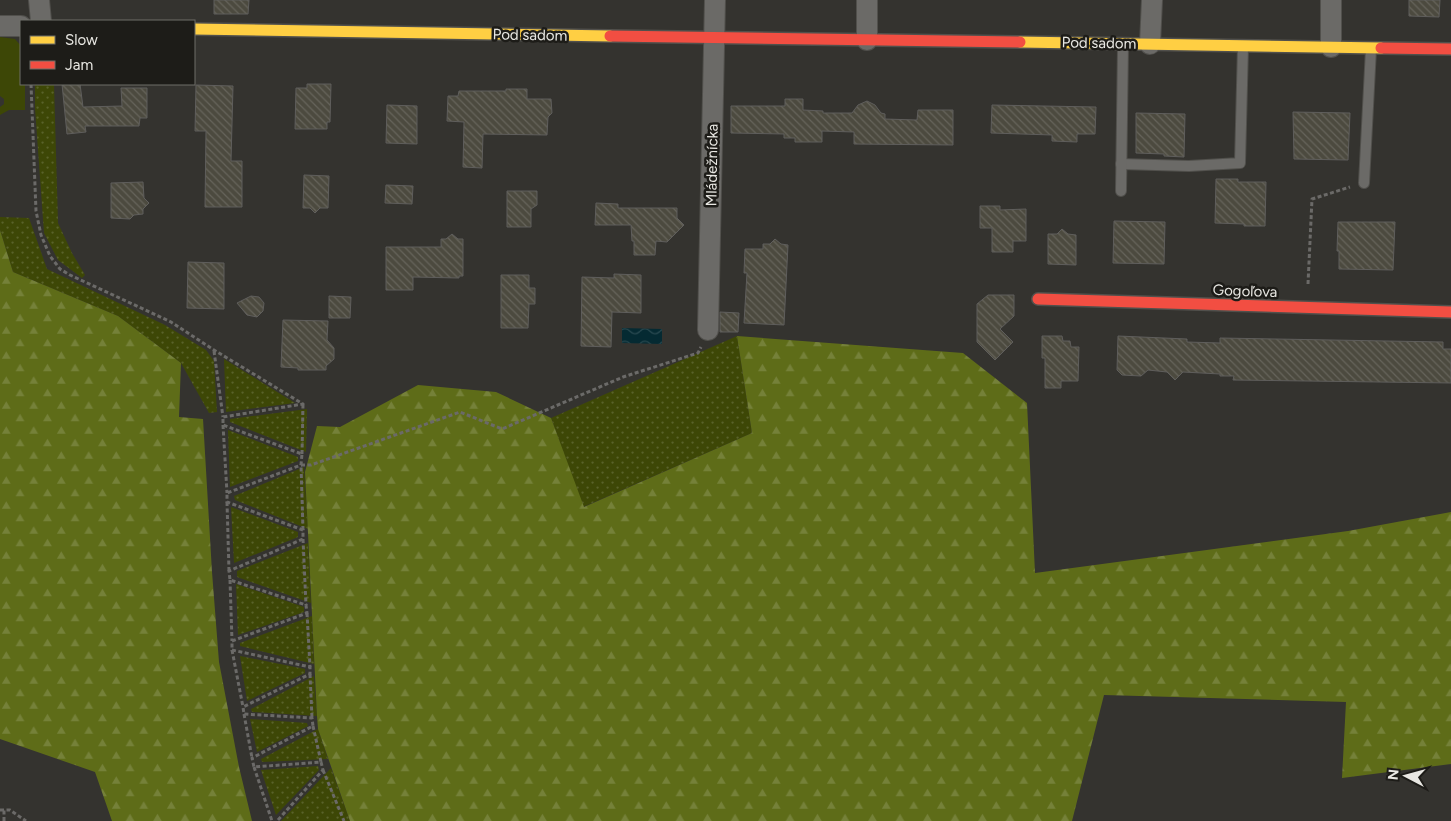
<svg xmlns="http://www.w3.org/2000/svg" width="1451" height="821" viewBox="0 0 1451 821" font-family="Figtree,sans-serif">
	<defs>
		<pattern id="grass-dots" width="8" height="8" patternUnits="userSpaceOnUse" patternTransform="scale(1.25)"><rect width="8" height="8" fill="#3d4706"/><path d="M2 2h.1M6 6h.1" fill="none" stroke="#59622a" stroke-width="1.8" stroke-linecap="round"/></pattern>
		<pattern id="forest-firs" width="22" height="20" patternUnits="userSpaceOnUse" patternTransform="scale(1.25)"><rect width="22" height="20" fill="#5e6c18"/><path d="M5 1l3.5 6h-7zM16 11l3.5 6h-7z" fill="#758139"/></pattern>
		<pattern id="water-waves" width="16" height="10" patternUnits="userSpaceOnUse" patternTransform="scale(1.25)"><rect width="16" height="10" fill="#052a32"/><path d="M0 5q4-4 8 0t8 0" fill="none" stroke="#294950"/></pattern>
		<pattern id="building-back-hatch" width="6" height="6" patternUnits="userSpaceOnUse" patternTransform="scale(1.25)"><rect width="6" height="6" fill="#4c4a3f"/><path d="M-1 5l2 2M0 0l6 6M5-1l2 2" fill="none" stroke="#66645b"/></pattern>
	</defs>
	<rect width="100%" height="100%" fill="#34332f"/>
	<g fill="url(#grass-dots)">
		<path d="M35,84H54L58,223L72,253L85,275L82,278L58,260L44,233L35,108Z"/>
		<path d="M0,217L29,218L47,269L165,325L206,350L214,361L217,412L209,413L181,363L118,316L13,272L0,230Z"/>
		<path d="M737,336L752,433L583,507L551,418Z"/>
		<path d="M224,359L295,403L226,412Z"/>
		<path d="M307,409L306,452L230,422V419Z"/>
		<path d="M228,430L298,457V461L230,487Z"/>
		<path d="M304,467L308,529L235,500L234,496Z"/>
		<path d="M231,507L298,532V537L234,563Z"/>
		<path d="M308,543L311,603L237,577V571Z"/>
		<path d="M236,584L304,607V612L238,635Z"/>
		<path d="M312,616L314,664L240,646V643Z"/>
		<path d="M240,656L305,669V673L247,701Z"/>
		<path d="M314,676L317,716L252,712L251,709Z"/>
		<path d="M250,719L307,723L308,726L257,752Z"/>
		<path d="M318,729L328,759L262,762L261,759Z"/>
		<path d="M318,766L319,770L276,815L261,770Z"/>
		<path d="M331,768L350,821H281Z"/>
	</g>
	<g fill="url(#forest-firs)">
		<path d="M0,230L13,272L118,316L181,363L179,417L203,419L212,572L219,662L239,767L252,821H112L95,772L0,739Z"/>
		<path d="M737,336L963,353L1027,403L1035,573L1348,531L1451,512V764L1342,778L1346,702L1104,695L1072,821H350L318,729L317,716L305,472L317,426L340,427L418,385L496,392L551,418L584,507L752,433Z"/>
	</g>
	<path fill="#3d4706" d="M0,37L15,39L21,46V84H25V110H9L0,115V107L4,104V99L0,96Z"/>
	<path fill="url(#water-waves)" d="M622,328L662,329V344L622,343Z"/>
	<g fill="url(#building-back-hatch)" stroke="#5f5e5c">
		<path d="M214,0H249L248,14H214Z"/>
		<path d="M1409,0H1440L1439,17L1409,16Z"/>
		<path d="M62,84H80L83,107L122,106L121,88H147V118H140L139,126H85L86,132L67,134Z"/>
		<path d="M307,84H331L330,122H327V129H295L296,88H307Z"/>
		<path d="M196,85L233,86L231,161H242V207H205L206,131H195Z"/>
		<path d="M506,89H527V99H551L552,113L548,117L547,135L483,134L482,168L463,167L464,122L447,121L448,96H458L459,91H506Z"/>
		<path d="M785,99H803V110L823,111V113H852L858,105L867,101L875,105L881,113L885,114V119L917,120L918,110H953V145L854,144V132L822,131V142H795V138H784V134L731,133V106H785Z"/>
		<path d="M387,105L417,106V144L386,143Z"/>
		<path d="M992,105L1096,107L1095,134H1077V142L1052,141V135L991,133Z"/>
		<path d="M1293,112L1350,113L1348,160L1294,159Z"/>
		<path d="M1136,113L1185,114L1184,157L1164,156V154L1136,153Z"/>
		<path d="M304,175L329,176L328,208H320L315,213L310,208H303Z"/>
		<path d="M1216,179H1238V182H1266L1265,226H1244V224L1215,223Z"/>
		<path d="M143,182L144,198L149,203L143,209V214L134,215L130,219L111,218V183Z"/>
		<path d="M386,185L413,186L412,204L385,203Z"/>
		<path d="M507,191H537V205L531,209V227H507Z"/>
		<path d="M596,203L618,204V208H677V218L684,225L667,242L656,241L655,255H634V241H632L631,225H595Z"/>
		<path d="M980,206H1000V210L1026,209V241H1013V252H992V228H980Z"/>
		<path d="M1114,221L1165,222L1164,264L1113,263Z"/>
		<path d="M1338,222H1395L1393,270L1339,269V251H1337Z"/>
		<path d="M1062,229L1068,234L1076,235V265L1048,264V234H1057Z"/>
		<path d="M452,234L458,239H463V276H459V278L413,277V290H386V247H441V239H446Z"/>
		<path d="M775,239L781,244L788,245L784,325L744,323L747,273H744L745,249H763V244H770Z"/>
		<path d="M188,262L224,263V309L187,308Z"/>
		<path d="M614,274L641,275V313L612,312L611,347L581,346L582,277L614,278Z"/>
		<path d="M501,275H529V288H535V304H529L528,328H501Z"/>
		<path d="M988,295H1014V316L1000,329L1013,342L995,360L977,342V304Z"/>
		<path d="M251,296L259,297L264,303L263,311L257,317L247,315L237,303Z"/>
		<path d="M329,296L351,297L350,318H329Z"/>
		<path d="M720,312L739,313L738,332H720Z"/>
		<path d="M283,320L328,321L327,340L334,348V359L326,366V370H298V368L281,367Z"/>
		<path d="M1042,336H1062L1063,341H1070L1071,347H1079L1078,381H1061V388H1045V358H1042Z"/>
		<path d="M1118,336L1187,339V342L1220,343V338L1443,342V349H1451V383L1233,380L1234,376H1220V374L1183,372L1175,380L1167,372L1148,370L1141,376L1122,375L1117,370Z"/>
	</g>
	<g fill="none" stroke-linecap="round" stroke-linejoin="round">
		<defs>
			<g id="lane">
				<path d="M1121,164L1189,166L1240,163L1243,46"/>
				<path d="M1364,183L1371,49"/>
				<path d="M1121,191L1123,45"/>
			</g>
			<g id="street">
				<path d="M39,0L41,21"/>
				<path d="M0,26H21"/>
				<path d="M867,40V0"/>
				<path d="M1150,44L1152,0"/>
				<path d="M1331,47V0"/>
				<path d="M708,330L715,0"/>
			</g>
			<g id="slow">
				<path d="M194,29L610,36"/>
				<path d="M1020,42L1381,48"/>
			</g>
			<g id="jam">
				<path d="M610,36L1020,42"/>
				<path d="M1381,48L1451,49"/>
				<path d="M1038,299L1451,312"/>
			</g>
		</defs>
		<use href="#lane" stroke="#51504c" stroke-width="12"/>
		<use href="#street" stroke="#51504c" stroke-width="22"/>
		<use href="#slow" stroke="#51504c" stroke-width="14"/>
		<use href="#jam" stroke="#51504c" stroke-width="14"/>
		<g stroke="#6b6a68" stroke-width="3" stroke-dasharray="4 2.5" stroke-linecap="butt">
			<path d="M31,84L36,211L41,235L50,256L60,269L70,275L171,322L214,350L303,404L223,417V425L302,454L301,465L227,493V502L303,530V539L229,571L230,580L306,605L307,613L232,641V650L310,667V674L243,707L244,714L312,718L313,726L252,758L254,767L321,762L323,770L277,821"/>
			<path d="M1308,284L1312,199L1350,187"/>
			<path d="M214,351L223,417"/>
			<path d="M223,425L227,493"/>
			<path d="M302,454L303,404"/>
			<path d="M227,502L229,571"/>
			<path d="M303,530L301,465H311L460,412L502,429L623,377L698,353L701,347"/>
			<path d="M303,539L306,605"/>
			<path d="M230,580L232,641"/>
			<path d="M307,613L310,667"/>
			<path d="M232,650L243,707"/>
			<path d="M310,674L312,718"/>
			<path d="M244,714L252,758"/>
			<path d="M313,726L321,762"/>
			<path d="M254,767L272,821"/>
			<path d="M323,770L344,821"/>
			<path d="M0,810H10L26,821"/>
			<path d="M4,821V810"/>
		</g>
		<use href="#lane" stroke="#6b6a67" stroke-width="10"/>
		<use href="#street" stroke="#6b6a67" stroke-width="20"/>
		<use href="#slow" stroke="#ffcf43" stroke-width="11"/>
		<use href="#jam" stroke="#f24e42" stroke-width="11"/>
	</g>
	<g text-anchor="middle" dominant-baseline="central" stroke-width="5" stroke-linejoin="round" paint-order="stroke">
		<g font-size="15" fill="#e9e8e3" stroke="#1d1c18">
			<text transform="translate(530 35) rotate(1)">Pod sadom</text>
			<text transform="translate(1099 43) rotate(1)">Pod sadom</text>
			<text transform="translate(712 165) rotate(-89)">Mládežnícka</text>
			<text transform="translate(1245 291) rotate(2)">Gogoľova</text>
		</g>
	</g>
	<rect x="20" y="20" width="175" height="65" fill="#1d1c18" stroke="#6f6e69"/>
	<rect x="30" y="36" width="25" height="8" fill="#ffcf43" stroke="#6f6e69"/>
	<text x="65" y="45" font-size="15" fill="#e9e8e3">Slow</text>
	<rect x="30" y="61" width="25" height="8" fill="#f24e42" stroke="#6f6e69"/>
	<text x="65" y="70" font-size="15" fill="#e9e8e3">Jam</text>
	<g transform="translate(1406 776) rotate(276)" stroke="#1d1c18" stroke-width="4" paint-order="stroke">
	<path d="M0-4L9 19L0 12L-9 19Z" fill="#e9e8e3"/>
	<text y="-8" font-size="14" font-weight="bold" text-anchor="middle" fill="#e9e8e3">N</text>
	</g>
</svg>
